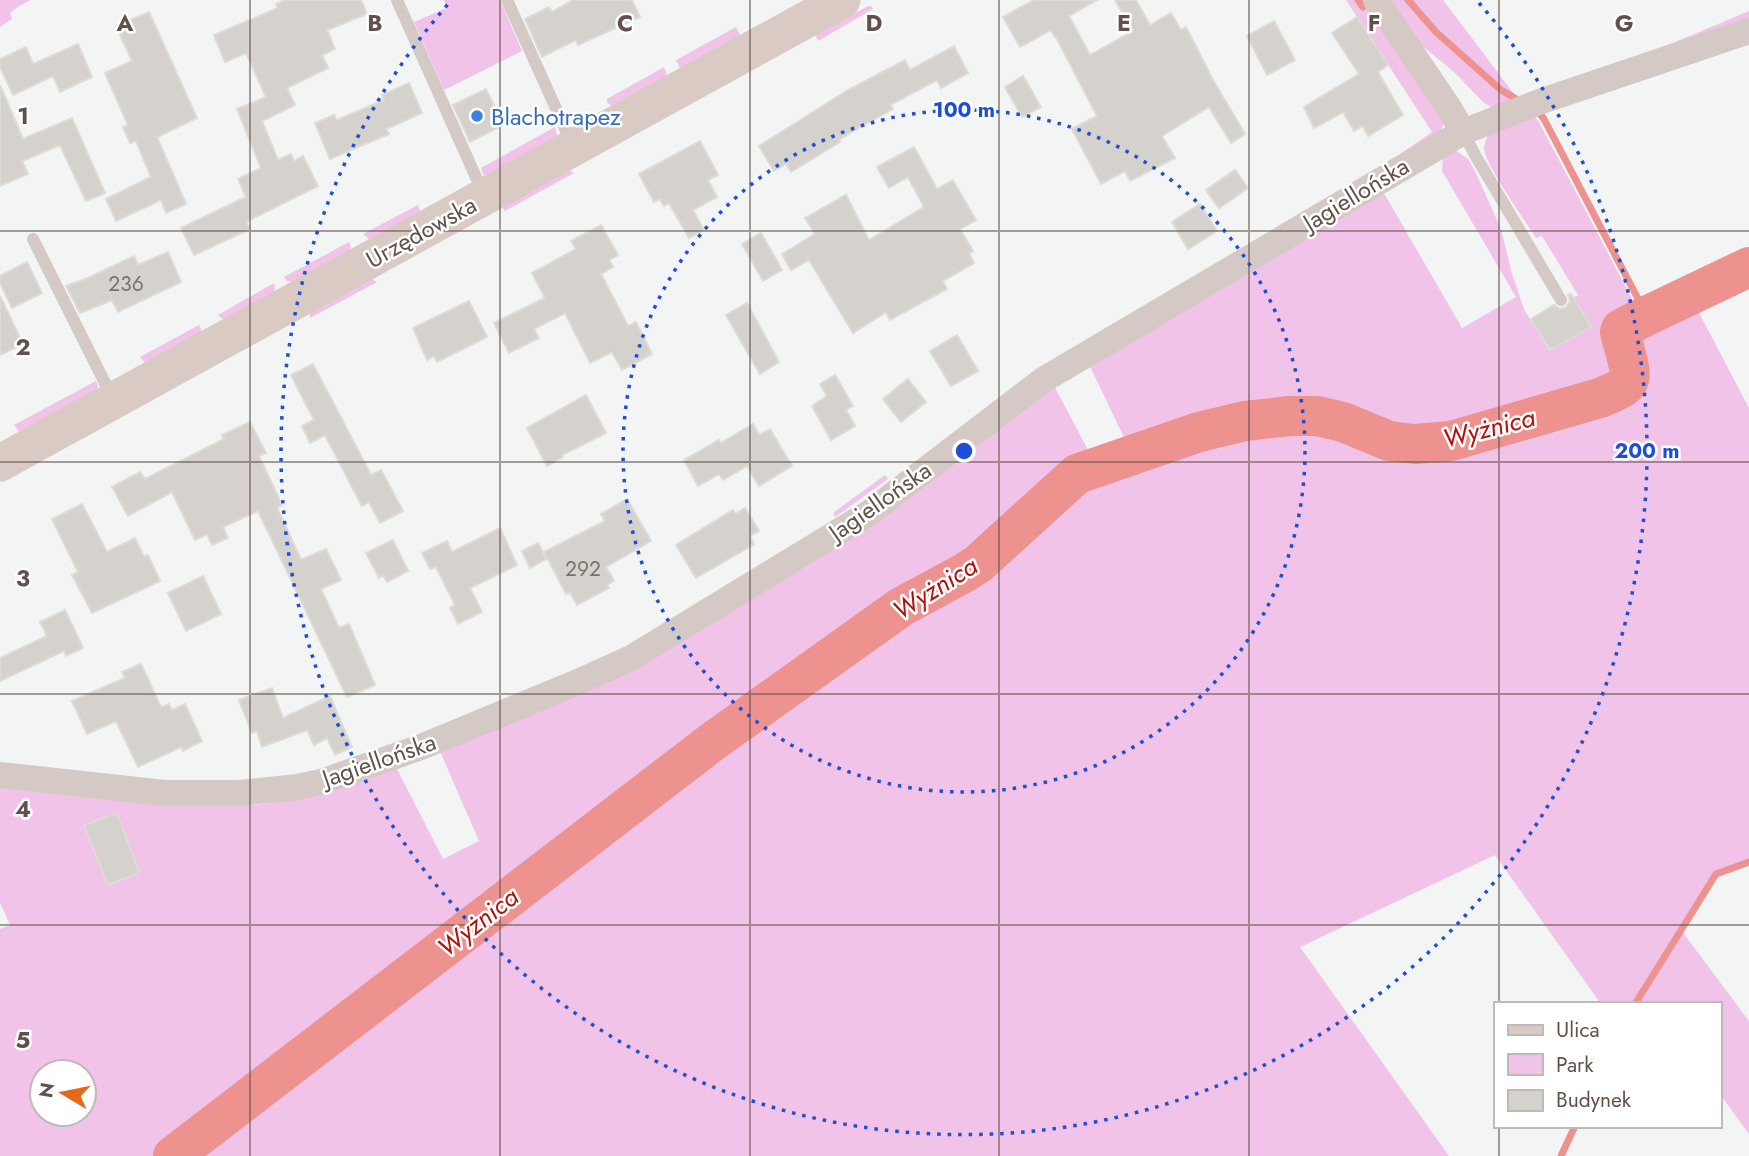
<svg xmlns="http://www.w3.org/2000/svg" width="1749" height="1156" viewBox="0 0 1749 1156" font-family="Jost,sans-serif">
	<rect width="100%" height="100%" fill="#f3f5f5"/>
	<g fill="#f1c3e8" fill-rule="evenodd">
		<path d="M0,0H31L19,6L10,13L12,19L0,27Z"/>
		<path d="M444,0H500L522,51L444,90L414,22L447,8Z"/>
		<path d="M1346,0H1369L1444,124L1440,132L1393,159L1432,132Z"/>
		<path d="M1386,0H1443L1518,99L1635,59L1749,11V23L1497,108L1491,107L1483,102L1454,72L1415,40Z"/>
		<path d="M868,6H871L873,9L818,41L816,37L817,34Z"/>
		<path d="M736,27L741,37L680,69L676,60Z"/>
		<path d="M664,67L666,72V78L612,107L607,102V99Z"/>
		<path d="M1532,112L1540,124L1638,310L1686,288L1749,408V862L1716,874L1681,930L1749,1021V1134L1719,1093V1004H1601L1495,855L1300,947L1449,1156H0V929L10,925L0,903V782L163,801L255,805L292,799L395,765L443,859L479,841L439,749L607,678L1052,382L1094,461L1129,448L1086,358L1381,188L1462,328L1516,297L1442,171L1443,156L1455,150L1468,159L1475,171L1501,229L1512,274L1524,309L1549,350L1591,327L1573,298L1578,295L1542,236L1536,238C1526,222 1485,164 1484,149C1484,144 1487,138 1489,133ZM42,1072H84V1114H42Z"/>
		<path d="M555,127L557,135L555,139L489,177L483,175L481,168Z"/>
		<path d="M569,170L574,173L505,211L503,209L505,205Z"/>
		<path d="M418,205L420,211L370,240L363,234Z"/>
		<path d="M349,242L351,246L349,251L291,282L287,281L284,277Z"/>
		<path d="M372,279L377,282L310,318V313Z"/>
		<path d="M274,283L275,288L273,293L226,320L221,318L218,315Z"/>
		<path d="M199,325L201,329V334L146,364L140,357Z"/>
		<path d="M96,381L98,386L96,391L19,432L14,425Z"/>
		<path d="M885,475L888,479L835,517L833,513Z"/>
	</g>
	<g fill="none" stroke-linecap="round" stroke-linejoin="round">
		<g stroke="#ee9290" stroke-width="7">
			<path d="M1358,0L1363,7"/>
			<path d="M1408,0L1436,32L1501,90L1518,100"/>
			<path d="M1537,110L1544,119L1647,316"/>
			<path d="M1635,1004L1716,874L1749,862"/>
			<path d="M1561,1156L1575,1126"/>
		</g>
		<path stroke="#ee9290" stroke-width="40" d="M173,1156L712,742L901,607L964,573L978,564L1077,474L1199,432L1245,421L1290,416H1317L1343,422L1389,441L1415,444L1451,441L1603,397C1610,393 1624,389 1628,382C1634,374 1622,343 1620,332L1621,329L1642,318L1749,267"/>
	</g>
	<g fill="#d5d1cd" stroke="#dedbd7" stroke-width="2">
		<path d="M286,0H361L367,14L327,30L335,49L322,55L328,68L287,88L295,105L262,121L278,160L291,154L294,161L303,156L318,186L246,222L250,229L194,255L181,228L246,197L238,179L261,168L237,109L266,97L246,53L225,62L214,35L278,8L276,4Z"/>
		<path d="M573,0H632L640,17L578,45L576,40L542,57L525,19L549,7L552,12Z"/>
		<path d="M1034,0H1097L1069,16L1090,55L1133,31L1115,0H1136L1150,25L1171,13L1181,30L1186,27L1213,80L1245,134L1231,143L1209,107L1162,136L1175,158L1130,181L1125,171L1101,184L1072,129L1097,116L1056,37H1055L1051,30L1020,47L1003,17Z"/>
		<path d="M149,12L197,118L157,137L186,204L166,213L161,200L116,221L106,199L151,177L136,141L130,143L123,127L128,125L105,73L132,61L116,26Z"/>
		<path d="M1357,17L1388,65L1378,72L1403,115L1368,136L1363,126L1354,131L1343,112L1314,128L1304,107L1359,74L1332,33Z"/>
		<path d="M1274,21L1295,60L1267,75L1247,36Z"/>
		<path d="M78,44L92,77L60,92L53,76L13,95L0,67V59L26,47L33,64Z"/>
		<path d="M954,46L968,73L941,88L937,80L890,105L893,109L848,134L839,140L840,142L791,172L786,164L774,171L759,146L848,90L905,60L910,70Z"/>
		<path d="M1023,76L1041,107L1022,117L1005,87Z"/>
		<path d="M409,83L422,113L386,129L389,134L330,159L315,123L334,115L337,120L384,100L382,95Z"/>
		<path d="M0,85L23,139L72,118L105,193L86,201L60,145L22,161L28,174L0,186Z"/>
		<path d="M486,89L503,125L470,142L453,105Z"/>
		<path d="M700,141L718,175L708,180L717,197L693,210L704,230L689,238L669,203L664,206L660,199L654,202L639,174Z"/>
		<path d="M914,147L937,189L953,180L976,220L960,229L973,251L969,253L974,263L943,281L947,289L890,320L886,312L853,333L809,260L791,270L782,254L815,234L805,218L846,195L869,240L924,207L908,177L889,188L877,167Z"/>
		<path d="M1235,170L1248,188L1219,208L1206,190Z"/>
		<path d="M1200,204L1217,231L1188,249L1172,222Z"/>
		<path d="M601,225L618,255L609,260L613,267L601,274L628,326L636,322L652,354L622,370L612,352L590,363L565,313L534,329L539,338L509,353L494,323L545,298L532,273L576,249L571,241Z"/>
		<path d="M761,233L782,270L763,281L742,244Z"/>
		<path d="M168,252L181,282L118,312L112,300L80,313L66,286L88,278L134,256L138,265Z"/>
		<path d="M27,262L42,293L12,308L0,283V276Z"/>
		<path d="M1571,294L1591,327L1550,350L1531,319L1554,305L1560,309L1566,307L1570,301L1568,295Z"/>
		<path d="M0,296L23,344L0,355Z"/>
		<path d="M469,301L487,337L437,362L434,356L427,360L413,328Z"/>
		<path d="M747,303L779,362L760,374L726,315Z"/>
		<path d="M957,335L978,371L951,386L930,351Z"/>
		<path d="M313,364L371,475L381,470L403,511L380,523L369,502L362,506L325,435L310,443L302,426L314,420L291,375Z"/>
		<path d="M835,375L853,406L846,410L855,426L831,440L812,406L827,396L820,384Z"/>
		<path d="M908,379L926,402L901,422L883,399Z"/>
		<path d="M586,395L606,433L562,455L563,457L547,466L527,428Z"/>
		<path d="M250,422L266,453L259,456L282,505L277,507L301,560L326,549L341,580L321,589L339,628L349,624L375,685L347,697L258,511L223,527L228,538L212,545L207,534L195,540L172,492L128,516L112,487L140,472L145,479L224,439L222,435Z"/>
		<path d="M753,424L759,435L770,429L792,466L759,486L747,466L723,480L719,474L698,486L684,460L719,440L721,443Z"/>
		<path d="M627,499L651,541L606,567L614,581L607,585L609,588L577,605L570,592L566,594L544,552L605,521L601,514Z"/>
		<path d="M82,504L107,552L135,538L144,557L148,555L160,581L92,613L72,575L78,572L52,519Z"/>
		<path d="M745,508L759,531L750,536L754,544L696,578L676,545L733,510L735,514Z"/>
		<path d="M500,528L517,565L470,588L482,612L458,624L450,608L455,605L436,567L430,569L422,553L447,541L452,552Z"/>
		<path d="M393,540L408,571L387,582L383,575L379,578L366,553Z"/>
		<path d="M538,543L546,559L530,568L522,551Z"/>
		<path d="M203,576L221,614L186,631L168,593Z"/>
		<path d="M65,610L83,648L66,656L64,651L0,681V658L47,636L40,622Z"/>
		<path d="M141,664L161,707L169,704L172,710L185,704L202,741L183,751L181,747L138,767L116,721L87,734L72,701L125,678L122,672Z"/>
		<path d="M272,688L283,718L330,696L352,747L335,755L327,738L314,745L307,730L262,747L257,731L252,733L239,700Z"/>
		<path d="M117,813L139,873L108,885L84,825Z"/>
	</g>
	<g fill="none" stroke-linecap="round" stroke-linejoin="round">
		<g stroke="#d4c9c4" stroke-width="12">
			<path d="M397,0L483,193"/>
			<path d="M507,0L572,144"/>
			<path d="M1463,132L1475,155L1561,300"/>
			<path d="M33,239L112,397"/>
		</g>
		<g stroke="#d4c9c4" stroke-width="26">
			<path d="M1376,0L1449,108L1463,132"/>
			<path d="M0,775L165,793H240L298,787L321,782L421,747L573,684L631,658L869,513L1043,380L1463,132L1539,102L1749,31"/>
		</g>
		<path stroke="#d9cbc4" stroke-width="37" d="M0,463L842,0"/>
	</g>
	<path fill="none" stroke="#61514a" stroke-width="2" stroke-opacity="0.55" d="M250,0V1156M500,0V1156M750,0V1156M999,0V1156M1249,0V1156M1499,0V1004M0,231H1749M0,462H1749M0,694H1749M0,925H1749M1499,1126V1156"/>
	<g fill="none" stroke="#1d4ed8" stroke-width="3.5" stroke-dasharray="3.5 7">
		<circle cx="964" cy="451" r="341"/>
		<path d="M1479 3A683 683 0 1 1 449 3"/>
	</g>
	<circle fill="#3f7fe0" stroke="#fff" stroke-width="2.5" cx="477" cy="116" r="7"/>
	<g text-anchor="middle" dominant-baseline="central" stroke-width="5" stroke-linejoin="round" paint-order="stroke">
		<g font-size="21" fill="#7e716b">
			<text x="126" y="284">236</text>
			<text x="583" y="569">292</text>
		</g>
		<g font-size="24" fill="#366cbe" stroke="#fff" text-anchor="start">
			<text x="491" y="116">Blachotrapez</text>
		</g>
		<g font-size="24" fill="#61514a" stroke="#fff">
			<text transform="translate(1356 194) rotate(-31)">Jagiellońska</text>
			<text transform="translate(421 232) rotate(-29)">Urzędowska</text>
			<text transform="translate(880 501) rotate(-35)">Jagiellońska</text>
			<text transform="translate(379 760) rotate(-19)">Jagiellońska</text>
		</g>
		<g font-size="26" font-style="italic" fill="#b30f0b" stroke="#fff">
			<text transform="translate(1489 428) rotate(-14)">Wyżnica</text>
			<text transform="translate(935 588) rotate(-32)">Wyżnica</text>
			<text transform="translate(478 922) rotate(-38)">Wyżnica</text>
		</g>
	</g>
	<g font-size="23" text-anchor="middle" font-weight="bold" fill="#61514a" stroke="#fff" stroke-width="5" stroke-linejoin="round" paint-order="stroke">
		<text x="125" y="31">A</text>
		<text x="375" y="31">B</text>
		<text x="625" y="31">C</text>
		<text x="874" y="31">D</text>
		<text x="1124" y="31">E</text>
		<text x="1374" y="31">F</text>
		<text x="1624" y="31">G</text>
		<text x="23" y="124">1</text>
		<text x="23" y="355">2</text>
		<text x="23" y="586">3</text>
		<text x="23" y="817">4</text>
		<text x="23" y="1048">5</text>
	</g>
	<circle cx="964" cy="451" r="10" fill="#1d4ed8" stroke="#fff" stroke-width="3.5"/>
	<g font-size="21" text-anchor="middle" font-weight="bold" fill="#1d4ed8" stroke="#fff" stroke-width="5" stroke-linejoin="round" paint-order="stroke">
		<text x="964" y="117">100 m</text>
		<text x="1647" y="458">200 m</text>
	</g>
	<rect x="1494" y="1002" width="228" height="126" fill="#ffffff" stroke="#c0b9b7" stroke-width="2"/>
	<rect x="1508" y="1025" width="35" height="10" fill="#d9cbc4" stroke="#c0b9b7" stroke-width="2"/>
	<text x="1556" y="1037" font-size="21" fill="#61514a">Ulica</text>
	<rect x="1508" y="1054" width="35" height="21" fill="#f1c3e8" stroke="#c0b9b7" stroke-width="2"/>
	<text x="1556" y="1072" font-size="21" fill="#61514a">Park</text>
	<rect x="1508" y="1090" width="35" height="21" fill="#d5d1cd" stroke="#c0b9b7" stroke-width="2"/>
	<text x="1556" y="1107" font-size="21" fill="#61514a">Budynek</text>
	<g transform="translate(63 1093) rotate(280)"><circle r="33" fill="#ffffff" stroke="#c0b9b7" stroke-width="2"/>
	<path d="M0-5L12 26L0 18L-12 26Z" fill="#e8681a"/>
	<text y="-10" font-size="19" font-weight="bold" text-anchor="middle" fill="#61514a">N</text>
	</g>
</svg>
